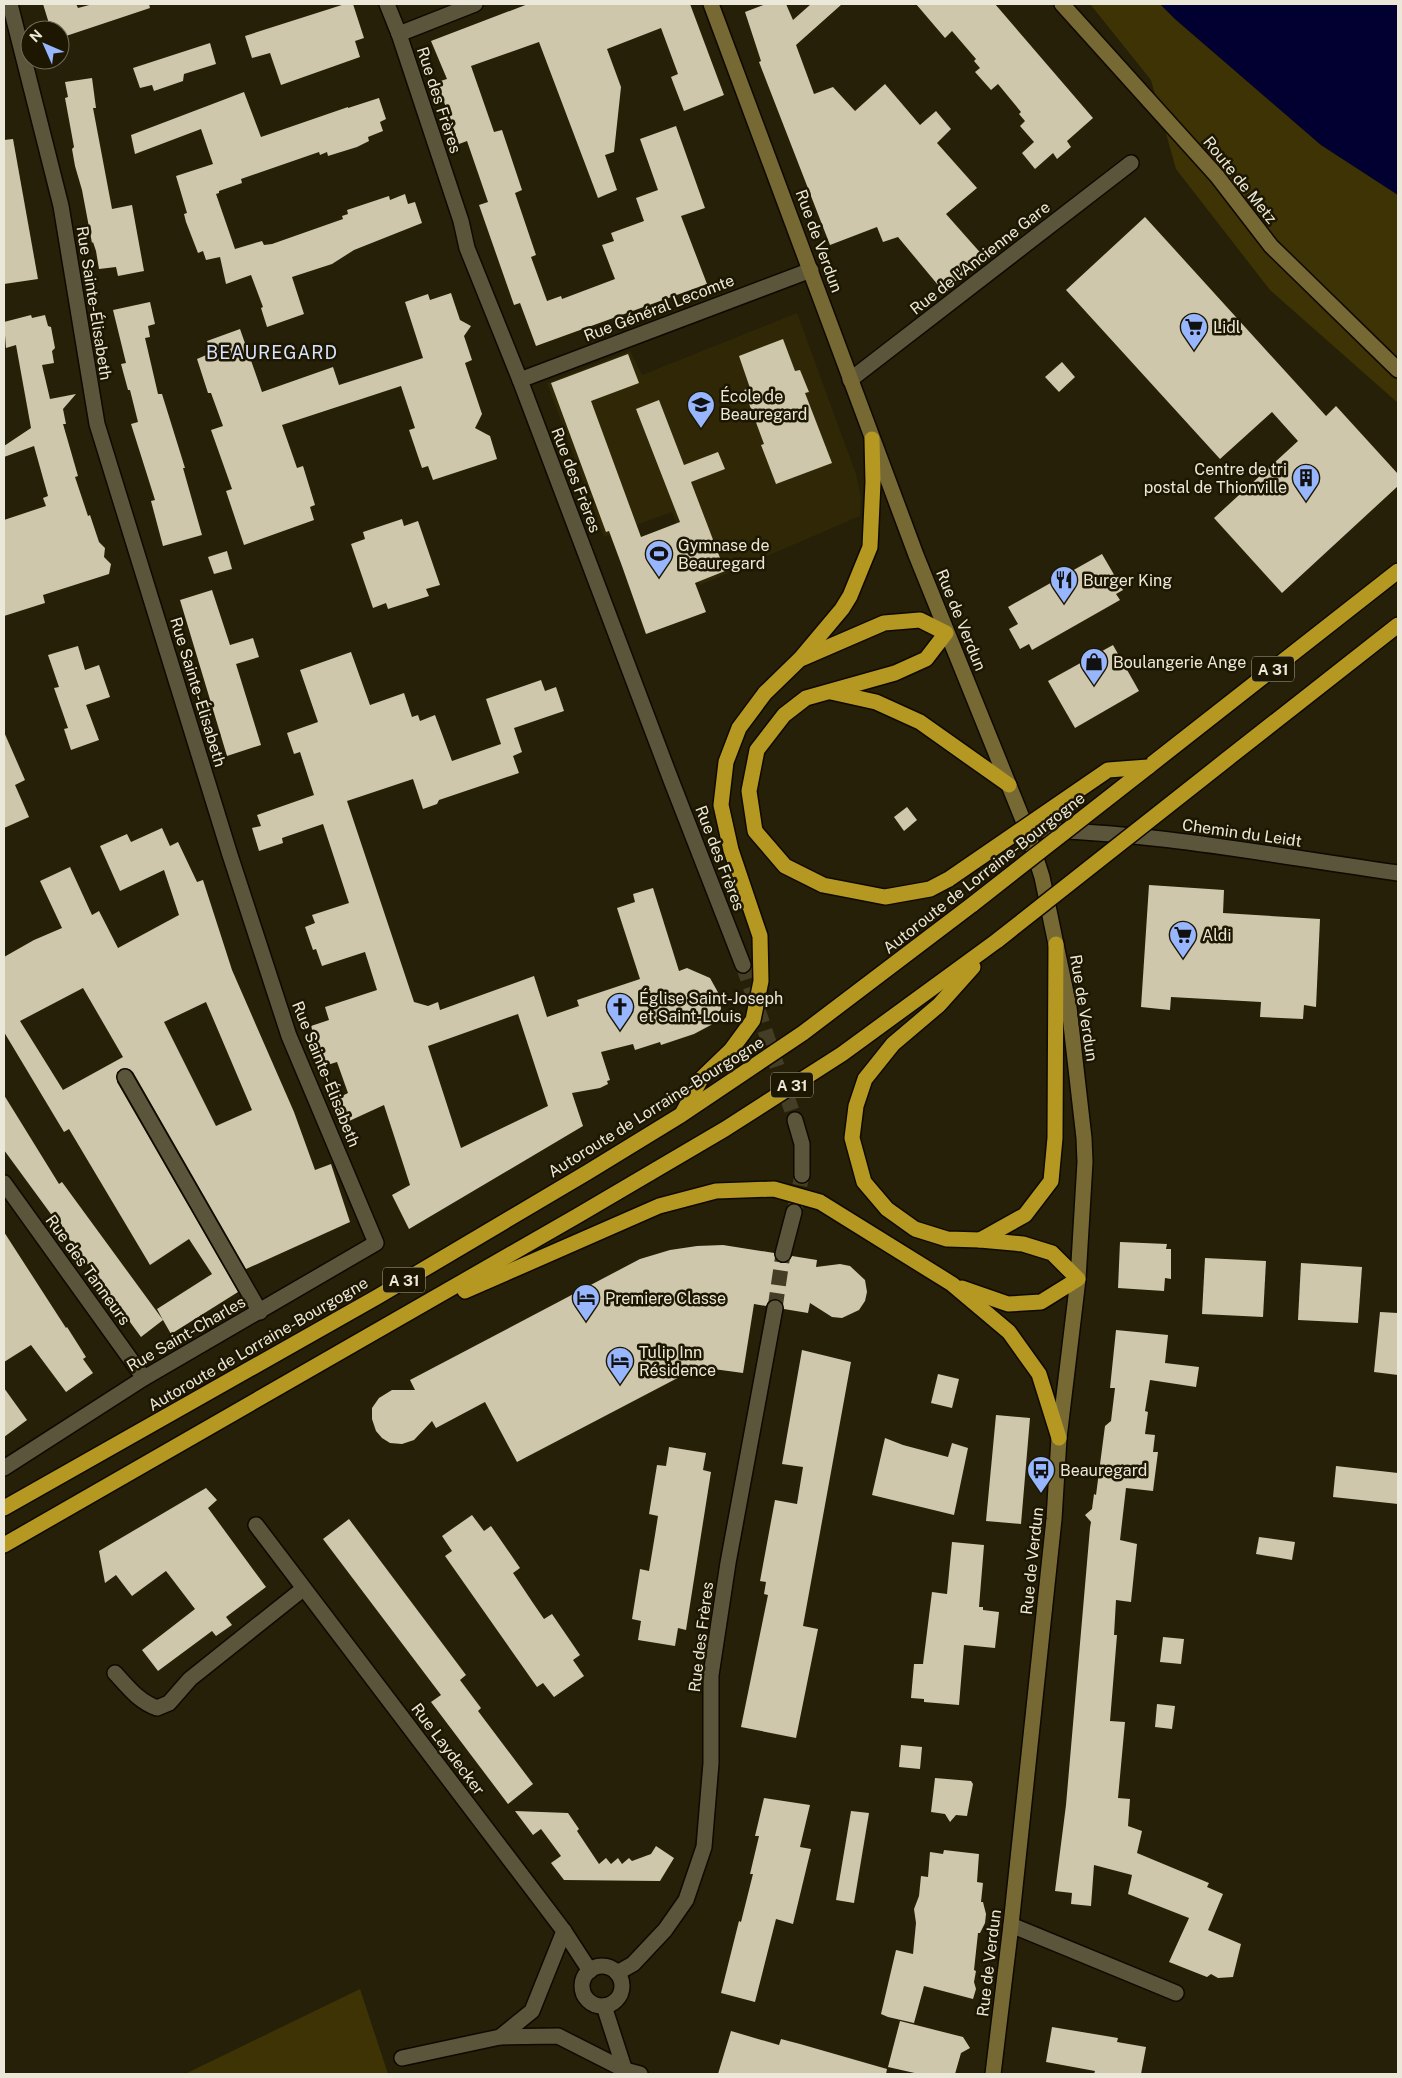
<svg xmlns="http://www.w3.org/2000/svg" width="1402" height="2078" viewBox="0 0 1402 2078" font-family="'Public Sans',sans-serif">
	<rect width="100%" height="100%" fill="#262008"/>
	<path fill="#2f2706" d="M797,313L856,474L861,497L860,516L700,585L672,512L604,537L547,383L630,351L642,375Z"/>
	<g fill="#3e3304">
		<path d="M1090,4H1160L1175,19L1321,145L1398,195V403L1270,290L1176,169L1151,80Z"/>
		<path d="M360,1989L388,2074H185Z"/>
	</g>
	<path fill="#010030" d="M1160,4H1398V195L1321,145L1175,19Z"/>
	<g fill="#cec7ab" fill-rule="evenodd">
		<path d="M43,4H76L78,8L93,4H149L150,8L60,38V30H51Z"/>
		<path d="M345,4H353L364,38L355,41L360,57L281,85L270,53L252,58L245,36Z"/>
		<path d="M528,4H690L724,95L684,111L671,77L678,74L661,28L607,49L621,87L614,152L605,155L617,190L598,198L539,42L471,66L494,132L502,130L522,190L515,193L536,255L531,257L547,301L561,296L562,299L615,279L602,245L614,241L611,233L644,221L636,198L658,190L640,139L676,126L705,208L681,216L707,284L536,346L520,303L514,305L479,205L488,202L467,141L459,144L437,82L447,79L431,41Z"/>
		<path d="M766,4H786L793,20L811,4H842L796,45L814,94L833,87L855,111L885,84L920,125L936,111L951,129L937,143L977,188L946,214L985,258L943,291L898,237L883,242L877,227L830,245L759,62L761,61L745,12Z"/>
		<path d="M916,4H995L1093,118L1067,141L1071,147L1057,159L1053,153L1035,169L1022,153L1034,142L1020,126L1025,121L1019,114L1021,112L998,84L991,90L975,72L980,68L974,61L976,59L952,31L945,38Z"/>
		<path d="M210,43L216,64L184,74L183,81L154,91L152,85L140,88L133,68Z"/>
		<path d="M92,78L96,108H93L112,209L132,205L144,271L118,276L116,267L99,269L96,251L93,242L92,243L82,190L75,166L72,149L74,147L65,98L68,97L65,82Z"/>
		<path d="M244,92L261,137L348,107V108L379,98L386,119L380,122L383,131L368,137L369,141L357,147L328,156L327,152L320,155L319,152L241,179L242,183L219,191V193L216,194L235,249L262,241L264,245L272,244L343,219L342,216L348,214L347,210L389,196L390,200L405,194L408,204L415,202L422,223L354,250L332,264L292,277L304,314L267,327L261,308L263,307L251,275L226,284L220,257L206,260L203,251L198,253L186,222L184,214L187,213L176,176L213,164L201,129L135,154L131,135Z"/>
		<path d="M13,139L38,279L4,284V140Z"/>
		<path d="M1145,217L1326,416L1336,406L1398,474V486L1282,593L1214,518L1298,441L1272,412L1220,459L1066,290Z"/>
		<path d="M451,293L460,320L471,326L464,336L472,360L465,363L482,414L475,428L490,436L497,459L433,480L428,466L422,468L409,430L415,428L401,386L282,425L297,468L303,466L315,505L310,507L314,520L244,545L226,491L232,489L211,430L223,426L211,393H208L197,359L211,353L207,341L240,329L262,392L333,367L339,385L423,358L405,302L428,294L430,300Z"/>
		<path d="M150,302L155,324L148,326L150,337L145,338L158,394H162L185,468H183L202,535L163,546L151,501L155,500L131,424L138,422L130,390H128L121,364L126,363L113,310Z"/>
		<path d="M31,315L32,318L45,315L48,326L51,327L55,348L52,351L54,363L42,365L50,399L76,394L63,409L66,424H63L78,476L75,477L88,516L90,515L99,542L105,548L104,557L111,564L109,574L43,595L45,603L4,616V520L46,506L43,498L48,496L34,446L4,457V446L31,428L16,345L6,348L4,322Z"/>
		<path d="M783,339L795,371L800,370L809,392L805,393L832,463L776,484L761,445L764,444L744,390L750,388L739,356Z"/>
		<path d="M628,354L639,383L591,401L641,537L680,522L636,409L659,400L684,465L718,452L725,469L691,482L725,571L695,583L706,612L646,634L622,566L609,531L606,532L551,383Z"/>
		<path d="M1062,362L1075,377L1059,392L1045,377Z"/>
		<path d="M402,519L404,526L418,521L440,585L426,589L429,596L388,609L386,603L373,608L351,544L365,539L363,532Z"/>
		<path d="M227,551L232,569L214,574L208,557Z"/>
		<path d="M1102,554L1123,590L1116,594L1120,600L1032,650L1029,644L1020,649L1009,629L1018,624L1008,607Z"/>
		<path d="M212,590L230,645L253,638L259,657L236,664L261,745L227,756L180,600Z"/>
		<path d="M1113,645L1139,691L1075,728L1048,681Z"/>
		<path d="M78,646L85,670L99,665L110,697L86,705L99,740L71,750L64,729L68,728L54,688L59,687L48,655Z"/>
		<path d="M351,652L370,705L404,693L412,717L418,715L420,721L435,715L452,761L501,744L486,699L541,680L545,691L556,687L564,711L514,728L522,752L513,756L519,773L439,800L437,804L423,809L413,779L347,801L414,1002L428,1006L438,1002L440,1010L534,976L547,1017L579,1006L577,1000L640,979L617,908L635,902L633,894L653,888L679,971L687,968L710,978L720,996L721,1009L711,1025L694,1034L661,1045L660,1042L635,1050L633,1044L601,1052L610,1080L607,1081L608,1084L600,1088L572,1093L583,1126L409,1229L392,1195L410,1185L384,1105L347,1122L336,1099L348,1093L337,1062L324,1066L311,1026L329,1020L325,1007L377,990L365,952L322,966L316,949L313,950L305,927L315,923L312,915L349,903L323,824L282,838L283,843L259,851L252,828L261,826L257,815L314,795L300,752L294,754L287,733L318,722L300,670ZM518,1014L548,1106L461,1148L428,1046Z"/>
		<path d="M4,732L25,780L15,785L29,817L4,828Z"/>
		<path d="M907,807L917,820L904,831L894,817Z"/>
		<path d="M162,828L170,846L178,842L197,882L203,880L232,970L294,1112L315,1170L331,1164L350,1222L246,1269L133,1072L129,1069H121L117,1073V1082L238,1292L171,1334L163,1320L141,1337L4,1150V1095L59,1184L62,1182L163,1320L157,1309L212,1274L189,1239L150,1265L69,1129L64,1132L4,1032V957L34,940L62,928L40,881L70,867L92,915L99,911L118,948L179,915L164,870L120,891L100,846L127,834L131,842ZM83,988L123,1057L63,1090L20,1021ZM206,1002L252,1110L216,1126L164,1022Z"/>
		<path d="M1149,885L1224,890L1223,913L1320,919L1316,1007L1304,1005L1303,1019L1260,1017L1261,1002L1171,997L1170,1010L1141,1007Z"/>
		<path d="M4,1232L66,1328L67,1327L86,1357L83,1359L93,1373L66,1392L31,1345L4,1362Z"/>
		<path d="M1120,1242L1167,1244L1166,1249H1171V1279L1165,1278L1164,1291L1118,1288Z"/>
		<path d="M723,1245L774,1253L776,1260L781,1263L789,1261L792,1256L817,1260L816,1267L840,1264L850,1266L865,1280L867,1292L865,1301L859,1310L842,1318L832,1317L810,1303L808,1313L784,1309L781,1301L776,1299L768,1302L766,1306L754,1304L743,1373L706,1368L689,1372L517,1462L485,1402L436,1428L432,1421L414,1440L402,1444L390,1443L382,1438L376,1431L372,1419V1408L379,1398L392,1390H415L410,1380L640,1259L670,1250L697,1246Z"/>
		<path d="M1205,1258L1266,1261L1263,1317L1202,1314Z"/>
		<path d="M1301,1263L1362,1267L1358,1323L1298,1320Z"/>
		<path d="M1380,1312L1398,1313V1375L1374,1372Z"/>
		<path d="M1116,1330L1168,1335L1165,1363L1199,1367L1196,1387L1150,1380L1145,1411L1148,1412L1145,1434L1155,1435L1153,1452H1158L1153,1491L1126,1488L1120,1540L1137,1544L1131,1602L1116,1600L1114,1635H1117L1110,1721L1125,1722L1118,1798L1130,1799L1128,1826L1142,1831L1137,1853L1209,1883L1207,1887L1223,1894L1208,1930L1241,1944L1233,1977L1218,1978L1211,1974L1207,1977L1169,1962L1189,1918L1128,1894L1132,1875L1094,1865L1091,1906L1071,1904L1072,1893L1055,1891L1066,1805L1090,1528L1091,1522L1085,1515L1092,1509L1094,1494L1096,1495L1105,1426L1111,1421L1115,1388H1110Z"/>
		<path d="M802,1350L851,1362L803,1626L818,1629L796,1738L741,1727L768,1595L764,1594L766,1582L760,1581L775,1500L797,1504L803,1467L782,1464Z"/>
		<path d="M938,1374L959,1379L952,1408L931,1403Z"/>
		<path d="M4,1388L27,1420L4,1437Z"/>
		<path d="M996,1415L1030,1418L1021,1524L986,1521Z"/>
		<path d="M885,1438L903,1445L948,1457L952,1443L968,1448L954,1515L872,1495Z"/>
		<path d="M669,1447L706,1453L703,1470L711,1472L686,1630L678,1628L675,1646L638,1640L641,1621L632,1619L640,1569L649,1571L655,1535L658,1516L649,1514L657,1465L666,1466Z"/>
		<path d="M1336,1466L1398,1473V1504L1333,1497Z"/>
		<path d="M206,1488L217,1500L208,1508L266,1587L226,1617L232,1625L216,1636L212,1631L158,1671L142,1650L195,1609L166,1571L132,1596L116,1575L105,1583L99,1551Z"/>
		<path d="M472,1515L484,1531L491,1526L520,1568L513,1573L533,1603L544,1619L552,1614L580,1655L573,1660L584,1676L554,1697L543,1683L537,1687L445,1556L452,1551L442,1536Z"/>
		<path d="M349,1519L466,1675L460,1680L481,1708L478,1711L533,1784L508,1804L431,1702L441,1695L323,1539Z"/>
		<path d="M1259,1537L1295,1542L1292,1560L1256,1554Z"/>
		<path d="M952,1542L984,1545L979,1607H983V1610L999,1612L995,1648L964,1645L959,1705L924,1702V1699L911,1698L914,1664H923L932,1592L947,1594Z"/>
		<path d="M1163,1637L1184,1639L1181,1664L1160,1662Z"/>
		<path d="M1157,1704L1175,1706L1172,1729L1155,1727Z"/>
		<path d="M901,1745L922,1747L920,1769L899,1767Z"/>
		<path d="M935,1778L971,1781L973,1784L967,1816L956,1815L950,1822L945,1814L931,1812Z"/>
		<path d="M764,1798L810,1805L800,1847L811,1849L793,1924L776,1919L755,2002L721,1993L739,1921L741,1922L753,1874H750L759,1836H755Z"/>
		<path d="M515,1811L568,1813L579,1829L577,1831L599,1864L606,1858L611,1864L618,1858L622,1864L629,1858L632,1861L651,1854L656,1846L674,1858L660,1881L564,1880L551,1863L561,1856L541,1829L533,1835Z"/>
		<path d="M851,1811L869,1813L854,1903L836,1900Z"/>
		<path d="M944,1850L979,1854L977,1882L983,1883L981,1902H983L986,1914L985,1923L980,1933H978L974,1970L976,1971L974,1982L976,1989L973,1999L924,1986L914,2023L888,2017L881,2014L896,1950L913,1954L916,1923L914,1909L919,1896L921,1876L928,1877L930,1852L943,1854Z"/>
		<path d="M900,2021L963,2037L970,2048L961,2053L955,2074H919L888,2067Z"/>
		<path d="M1052,2027L1118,2038L1117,2042L1146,2047L1141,2074H1094L1095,2071L1046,2062Z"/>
		<path d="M731,2031L779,2045L781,2039L800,2044L887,2069L886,2074H718Z"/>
	</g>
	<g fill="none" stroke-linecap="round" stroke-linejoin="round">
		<g stroke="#443e27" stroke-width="15" stroke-dasharray="15 8" stroke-linecap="butt">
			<path d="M743,965L795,1120"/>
			<path d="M795,1208L802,1175"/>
			<path d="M775,1308L783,1254"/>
		</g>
		<defs>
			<g id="minor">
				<path d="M387,4L399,34L461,221L467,248L520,380L671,780L743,965"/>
				<path d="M399,34L475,4"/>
				<path d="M520,380L811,270"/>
				<path d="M850,380L1131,163"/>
				<path d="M1027,830C1152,831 1275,856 1398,873"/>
				<path d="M125,1077L260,1312"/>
				<path d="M795,1120L802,1144V1175"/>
				<path d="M4,1183L144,1378"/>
				<path d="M783,1254L794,1212"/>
				<path d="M4,1468L144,1378L376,1243L289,1036L230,855L97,424L61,206L10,4"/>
				<path d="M256,1525L564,1931L590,1971"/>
				<path d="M115,1673C128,1687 138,1701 157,1708L169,1703L190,1679L303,1589"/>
				<path d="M1011,1925L1176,1993"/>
				<circle cx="602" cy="1986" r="20"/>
				<path d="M617,1973L633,1964L665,1930L686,1900L704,1847L711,1763V1675L728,1563L775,1308"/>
				<path d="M604,2006L626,2074"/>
				<path d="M500,2037L558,2036L625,2070L640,2074"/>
				<path d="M402,2058L500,2037L532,2011L564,1931"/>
			</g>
			<g id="secondary">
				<path d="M711,4L916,555L1027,830L1042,877L1069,1007L1084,1138L1085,1162L1078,1279L1059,1438L1054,1519L1011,1925L993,2074"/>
				<path d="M1062,4L1217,176L1271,246L1398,370"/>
			</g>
			<g id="motorway">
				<path d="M803,658L884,623L920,620L946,633L926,659L895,673L806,698L784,715L757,750L749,791L755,831L785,866L823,885L885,897L930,889L949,879"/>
				<path d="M831,692L876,702L920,722L1009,785"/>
				<path d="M1226,760L1398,625"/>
				<path d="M1148,767L1398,571"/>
				<path d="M683,1112L701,1079L731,1050L753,1020L761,981L760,936L731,850L721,805L726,762L739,728L765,693L800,659L842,609L850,596L870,547L873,482L872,439"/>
				<path d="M980,1240L1025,1215L1051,1181L1055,1138L1056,944"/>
				<path d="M962,1288L1008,1304L1041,1302L1078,1279L1052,1253L1023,1244L980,1240L947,1239L915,1229L887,1209L864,1182L852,1138L856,1106L865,1079L893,1044L939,1005L973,967"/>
				<path d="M465,1291L659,1206L716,1191L774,1189L820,1202L952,1284L1009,1332L1039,1374L1059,1438"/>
				<path d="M4,1508L377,1297L588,1172L681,1115L803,1033L973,904"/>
				<path d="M4,1545L577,1216L725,1129L842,1054L998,940"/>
			</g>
		</defs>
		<use href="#minor" stroke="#0f0900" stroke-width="18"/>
		<use href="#secondary" stroke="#0f0900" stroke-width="18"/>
		<use href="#motorway" stroke="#0f0900" stroke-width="18"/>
		<use href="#minor" stroke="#5b553c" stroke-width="15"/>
		<use href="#secondary" stroke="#766934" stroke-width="15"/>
		<use href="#motorway" stroke="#b49821" stroke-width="15"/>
		<defs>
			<g id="motorway-bridge">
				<path d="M949,879L1108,770L1148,767"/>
				<path d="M973,904L1148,767"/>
				<path d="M998,940L1226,760"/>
			</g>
		</defs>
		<use href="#motorway-bridge" stroke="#0f0900" stroke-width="18" stroke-linecap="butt"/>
		<use href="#motorway-bridge" stroke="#b49821" stroke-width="15"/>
	</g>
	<defs>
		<symbol id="supermarket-pin" viewBox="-11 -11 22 30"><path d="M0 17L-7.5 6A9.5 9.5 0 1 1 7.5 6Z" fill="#97b6fd" stroke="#1d1701"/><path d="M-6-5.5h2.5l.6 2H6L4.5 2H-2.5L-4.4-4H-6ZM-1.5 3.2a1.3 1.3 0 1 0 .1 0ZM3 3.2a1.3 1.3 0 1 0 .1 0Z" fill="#111"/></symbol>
		<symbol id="school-pin" viewBox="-11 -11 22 30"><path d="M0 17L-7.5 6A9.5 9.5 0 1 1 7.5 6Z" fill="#97b6fd" stroke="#1d1701"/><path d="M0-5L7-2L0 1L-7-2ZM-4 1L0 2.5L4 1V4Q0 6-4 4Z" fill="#111"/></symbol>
		<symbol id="building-pin" viewBox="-11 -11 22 30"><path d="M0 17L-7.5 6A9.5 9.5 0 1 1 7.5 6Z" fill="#97b6fd" stroke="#1d1701"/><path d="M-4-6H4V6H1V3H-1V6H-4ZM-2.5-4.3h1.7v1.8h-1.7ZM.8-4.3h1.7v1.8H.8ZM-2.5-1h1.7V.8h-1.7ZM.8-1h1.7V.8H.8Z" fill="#111"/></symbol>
		<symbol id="stadium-pin" viewBox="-11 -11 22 30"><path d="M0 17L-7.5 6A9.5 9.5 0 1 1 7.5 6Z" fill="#97b6fd" stroke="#1d1701"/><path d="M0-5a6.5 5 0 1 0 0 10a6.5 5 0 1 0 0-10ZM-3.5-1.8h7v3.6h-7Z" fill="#111"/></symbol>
		<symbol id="restaurant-pin" viewBox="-11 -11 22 30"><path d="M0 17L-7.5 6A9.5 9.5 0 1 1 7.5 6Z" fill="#97b6fd" stroke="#1d1701"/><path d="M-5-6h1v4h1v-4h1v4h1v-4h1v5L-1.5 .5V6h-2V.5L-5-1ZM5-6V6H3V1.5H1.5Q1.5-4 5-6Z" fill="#111"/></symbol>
		<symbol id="shop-pin" viewBox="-11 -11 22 30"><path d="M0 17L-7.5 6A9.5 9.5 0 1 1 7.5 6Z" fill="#97b6fd" stroke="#1d1701"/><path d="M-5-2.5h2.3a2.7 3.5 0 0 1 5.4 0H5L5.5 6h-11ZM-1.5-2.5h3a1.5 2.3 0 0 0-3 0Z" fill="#111"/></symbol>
		<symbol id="church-pin" viewBox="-11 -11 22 30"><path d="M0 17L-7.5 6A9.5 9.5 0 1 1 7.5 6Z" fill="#97b6fd" stroke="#1d1701"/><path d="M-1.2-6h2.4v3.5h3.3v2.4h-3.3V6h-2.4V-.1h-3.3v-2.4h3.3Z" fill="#111"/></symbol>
		<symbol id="hotel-pin" viewBox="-11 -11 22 30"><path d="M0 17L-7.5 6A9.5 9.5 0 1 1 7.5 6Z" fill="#97b6fd" stroke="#1d1701"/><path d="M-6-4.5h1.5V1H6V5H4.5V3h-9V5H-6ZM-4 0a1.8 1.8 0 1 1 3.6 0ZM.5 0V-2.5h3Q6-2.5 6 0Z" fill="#111"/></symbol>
		<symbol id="bus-pin" viewBox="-11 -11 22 30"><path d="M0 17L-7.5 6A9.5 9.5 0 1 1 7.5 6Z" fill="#97b6fd" stroke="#1d1701"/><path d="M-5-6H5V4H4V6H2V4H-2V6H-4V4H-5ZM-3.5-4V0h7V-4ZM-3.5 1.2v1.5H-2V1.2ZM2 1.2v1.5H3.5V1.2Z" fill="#111"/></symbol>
	</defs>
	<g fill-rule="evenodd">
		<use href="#supermarket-pin" x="1178" y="311" width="32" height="43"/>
		<use href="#school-pin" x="685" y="389" width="32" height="43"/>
		<use href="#building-pin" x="1290" y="462" width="32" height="43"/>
		<use href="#stadium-pin" x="643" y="538" width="32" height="43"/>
		<use href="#restaurant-pin" x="1048" y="564" width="32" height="43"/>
		<use href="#shop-pin" x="1078" y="646" width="32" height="43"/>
		<use href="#supermarket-pin" x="1167" y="919" width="32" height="43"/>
		<use href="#church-pin" x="604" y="991" width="32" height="43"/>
		<use href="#hotel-pin" x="570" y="1282" width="32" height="43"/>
		<use href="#hotel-pin" x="604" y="1345" width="32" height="43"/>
		<use href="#bus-pin" x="1025" y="1454" width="32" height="43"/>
	</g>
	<g text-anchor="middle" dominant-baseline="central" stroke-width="5" stroke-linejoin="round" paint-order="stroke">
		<g fill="#1d1701" stroke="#ada998" stroke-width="1">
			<rect x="1252" y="656.5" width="42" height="25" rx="4"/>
			<rect x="771" y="1072.5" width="42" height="25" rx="4"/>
			<rect x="383" y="1267.5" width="42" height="25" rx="4"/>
		</g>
		<g font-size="15" font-weight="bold" fill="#ebe8d9">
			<text x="1273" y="669">A 31</text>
			<text x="792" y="1085">A 31</text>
			<text x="404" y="1280">A 31</text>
		</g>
		<g font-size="16" fill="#ebe8d9" stroke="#1d1701">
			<text transform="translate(439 100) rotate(72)">Rue des Frères</text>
			<text transform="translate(1240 180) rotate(51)">Route de Metz</text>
			<text transform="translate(819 241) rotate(70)">Rue de Verdun</text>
			<text transform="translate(980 258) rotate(-38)">Rue de l'Ancienne Gare</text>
			<text transform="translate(94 303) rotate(81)">Rue Sainte-Élisabeth</text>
			<text transform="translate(659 308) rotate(-21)">Rue Général Lecomte</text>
			<text transform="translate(576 480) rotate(69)">Rue des Frères</text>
			<text transform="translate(961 620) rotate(68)">Rue de Verdun</text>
			<text transform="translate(198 692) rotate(73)">Rue Sainte-Élisabeth</text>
			<text transform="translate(1242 833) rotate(8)">Chemin du Leidt</text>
			<text transform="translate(720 858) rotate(69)">Rue des Frères</text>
			<text transform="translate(984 873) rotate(-38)">Autoroute de Lorraine-Bourgogne</text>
			<text transform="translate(1084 1008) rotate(81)">Rue de Verdun</text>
			<text transform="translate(326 1074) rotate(68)">Rue Sainte-Élisabeth</text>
			<text transform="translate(656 1107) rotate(-32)">Autoroute de Lorraine-Bourgogne</text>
			<text transform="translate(88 1270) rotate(54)">Rue des Tanneurs</text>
			<text transform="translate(186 1334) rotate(-30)">Rue Saint-Charles</text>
			<text transform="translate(258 1344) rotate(-30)">Autoroute de Lorraine-Bourgogne</text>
			<text transform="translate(1032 1561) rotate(-84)">Rue de Verdun</text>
			<text transform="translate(701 1637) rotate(-83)">Rue des Frères</text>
			<text transform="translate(448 1749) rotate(53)">Rue Laydecker</text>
			<text transform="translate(989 1963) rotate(-83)">Rue de Verdun</text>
		</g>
		<g font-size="16" fill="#ebe8d9" stroke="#1d1701" text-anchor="start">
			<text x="1213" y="327">Lidl</text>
			<text x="720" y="396">École de<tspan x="720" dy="18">Beauregard</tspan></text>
			<text x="1287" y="469" text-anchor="end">Centre de tri<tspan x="1287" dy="18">postal de Thionville</tspan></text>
			<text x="678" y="545">Gymnase de<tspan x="678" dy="18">Beauregard</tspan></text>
			<text x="1083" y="580">Burger King</text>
			<text x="1113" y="662">Boulangerie Ange</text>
			<text x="1202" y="935">Aldi</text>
			<text x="639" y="998">Église Saint-Joseph<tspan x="639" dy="18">et Saint-Louis</tspan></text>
			<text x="605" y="1298">Premiere Classe</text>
			<text x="639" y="1352">Tulip Inn<tspan x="639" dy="18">Résidence</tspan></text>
			<text x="1060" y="1470">Beauregard</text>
		</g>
		<g font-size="18" letter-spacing="1" fill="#d7e3ff" stroke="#1d1701">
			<text x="272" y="352">BEAUREGARD</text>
		</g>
	</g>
	<rect width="1402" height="2078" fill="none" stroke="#ebe8d9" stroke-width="10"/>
	<g transform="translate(45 45) rotate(315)"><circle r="24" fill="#1d1701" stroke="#6f6b57"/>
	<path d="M0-4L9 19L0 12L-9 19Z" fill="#97b6fd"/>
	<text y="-8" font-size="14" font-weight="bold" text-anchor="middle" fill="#ebe8d9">N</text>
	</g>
</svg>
